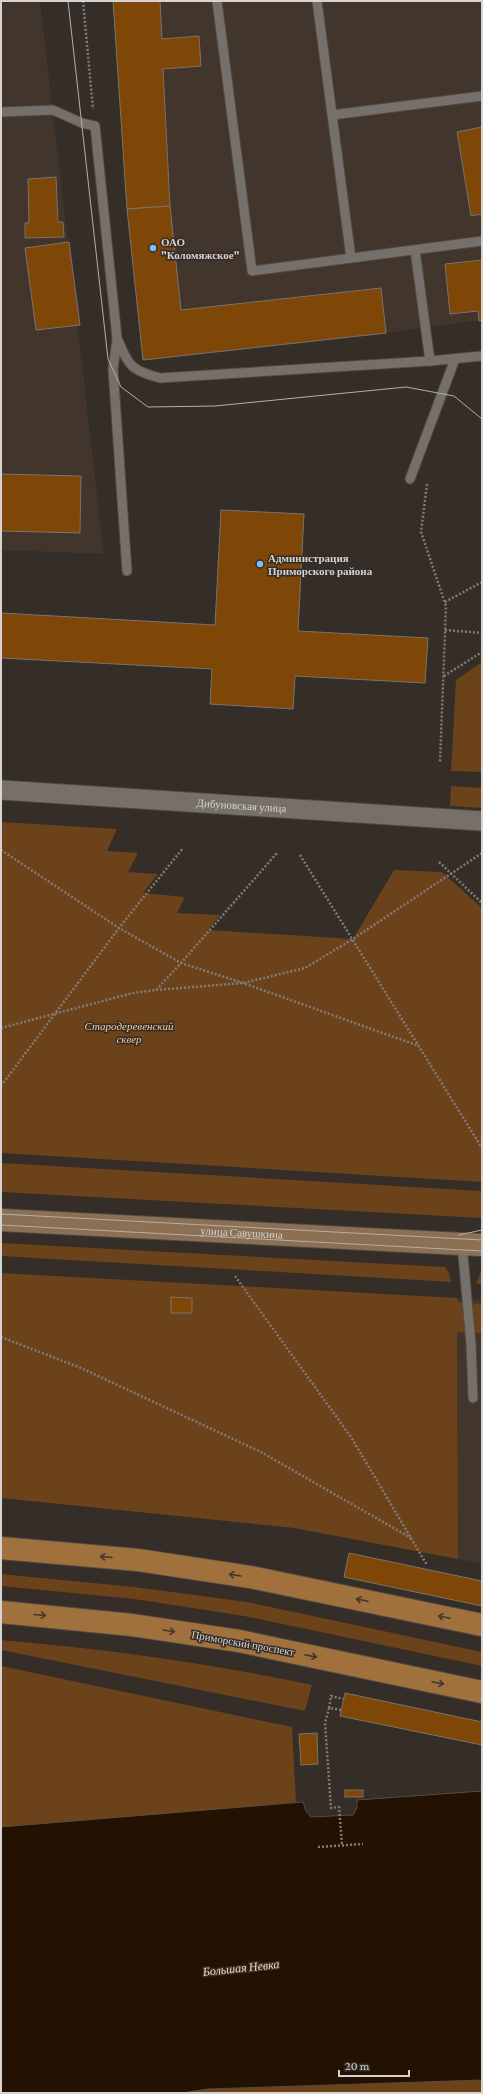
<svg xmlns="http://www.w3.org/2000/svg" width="483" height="2094" viewBox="0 0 483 2094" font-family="'Crimson Pro',serif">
	<rect width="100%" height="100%" fill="#342d28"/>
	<g fill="#41352c">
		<path d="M1,1H40L104,554L1,550Z"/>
		<path d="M113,1H482V320L386,333L143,360L127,209Z"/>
		<path d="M457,1298L482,1300V1564L458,1559Z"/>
	</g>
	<g fill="#6c421a">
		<path d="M482,662V772L451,771L456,680Z"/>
		<path d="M451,786L482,788V808L450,806Z"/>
		<path d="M1,822L117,829L107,851L138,853L128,872L158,874L143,893L185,897L177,913L220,915L208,930L353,939L394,870L442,872L482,908V1182L1,1153Z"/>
		<path d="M1,1163L482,1191V1218L1,1192Z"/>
		<path d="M1,1243L445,1267L449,1273L451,1282L1,1256Z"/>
		<path d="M482,1269V1284H476Z"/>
		<path d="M1,1273L457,1298L458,1302L482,1304V1333L457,1332L458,1559L294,1528L1,1498Z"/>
		<path d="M1,1574L134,1587L247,1602L482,1652V1666L244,1616L134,1599L1,1586Z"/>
		<path d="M1,1640C106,1649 209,1663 312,1685L305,1711L1,1650Z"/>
		<path d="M1,1666L292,1727L296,1803L1,1827Z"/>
		<path d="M482,2080V2093H181L208,2089Z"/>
	</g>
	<path fill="#231102" stroke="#594b40" d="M482,1791V2080L208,2089L181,2093H1V1827L303,1802L306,1811L311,1817L353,1815L357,1808V1800Z"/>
	<g fill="#7e4708" stroke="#7a736d">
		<path d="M113,1H160L162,39L199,36L201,66L163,69L170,206L127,209Z"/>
		<path d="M482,127V214L471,216L457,132Z"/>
		<path d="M56,177L58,222H63L64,237L25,238V223H29L28,179Z"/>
		<path d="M170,206L181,310L381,288L386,333L143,360L127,209Z"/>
		<path d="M69,242L80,325L36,330L25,248Z"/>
		<path d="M482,260V320L479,321L478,311L450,314L445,264Z"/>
		<path d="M1,474L81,476L80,533L1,531Z"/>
		<path d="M221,510L304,514L298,631L428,638L425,683L295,676L293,709L210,704L212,669L1,658V613L215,625Z"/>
		<path d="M171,1297L192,1298V1313H171Z"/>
		<path d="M349,1553L482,1581V1606L344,1577Z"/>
		<path d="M345,1693L482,1722V1745L340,1716Z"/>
		<path d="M317,1733L318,1764L301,1765L299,1734Z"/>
		<rect x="345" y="1790" width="18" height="7"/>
	</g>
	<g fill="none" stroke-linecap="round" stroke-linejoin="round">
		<defs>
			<g id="lane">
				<path d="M217,1L252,271L482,241"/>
				<path d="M317,1L351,258"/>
				<path d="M1,112L53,110L82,123L95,126L117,338C129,366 130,370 160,378L430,361L482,356"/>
				<path d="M332,115L482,96"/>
				<path d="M415,250L430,361"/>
				<path d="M117,339L113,369L127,571"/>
				<path d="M410,479L455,359"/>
				<path d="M462,1244L471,1344L473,1398"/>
			</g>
			<g id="street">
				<path id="s1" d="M1,790L482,821"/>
			</g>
			<g id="secondary">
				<path id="s2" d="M1,1220L482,1245"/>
			</g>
			<g id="primary">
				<path d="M1,1548L138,1560L250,1577L482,1625"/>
				<path d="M1,1612L132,1625L239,1641L482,1692"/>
			</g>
		</defs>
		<use href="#lane" stroke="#504b46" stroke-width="11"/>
		<use href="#street" stroke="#504b46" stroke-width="21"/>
		<use href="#secondary" stroke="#504b46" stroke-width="24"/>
		<use href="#primary" stroke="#504b46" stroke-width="24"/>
		<g stroke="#817c78" stroke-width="2.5" stroke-dasharray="2 2" stroke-linecap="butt">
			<path d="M83,1L93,109"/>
			<path d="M427,484L421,532L446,606L440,763"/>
			<path d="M445,602L482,582"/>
			<path d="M445,630L482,633"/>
			<path d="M444,676L482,652"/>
			<path d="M1,850L119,928L181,963L243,983L419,1046"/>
			<path d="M300,855L482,1148"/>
			<path d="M439,862L482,903"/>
			<path d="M156,990L243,983L305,968L353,939L482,853"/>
			<path d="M1,1028L133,993L156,990L181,963L277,853"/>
			<path d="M1,1086L119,928L183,848"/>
			<path d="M235,1276L351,1437L427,1565"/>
			<path d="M1,1337L81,1368L261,1452L411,1538"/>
			<path d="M329,1708L331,1696L343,1699"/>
			<path d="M341,1710L329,1708L325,1723L331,1808L339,1807L342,1845"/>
			<path d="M318,1847L363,1844"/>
		</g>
		<use href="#lane" stroke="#77706a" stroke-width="9"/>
		<use href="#street" stroke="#77706a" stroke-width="19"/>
		<use href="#secondary" stroke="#8c7054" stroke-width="22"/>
		<use href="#primary" stroke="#a0703d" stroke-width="22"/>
		<g stroke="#b3afab" stroke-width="1">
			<path d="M68,1L108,359L121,387L148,407L215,406L406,387L454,396L482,419"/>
			<path d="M1,1214L482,1240"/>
			<path d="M1,1225L482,1251"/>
			<path d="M459,1235L482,1230"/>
		</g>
	</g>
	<defs><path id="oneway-shaft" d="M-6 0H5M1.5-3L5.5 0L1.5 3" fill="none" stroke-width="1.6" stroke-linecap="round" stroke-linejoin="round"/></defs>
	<g stroke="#44372b">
		<use href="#oneway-shaft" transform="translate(106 1557) rotate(-175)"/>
		<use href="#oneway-shaft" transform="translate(235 1575) rotate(-171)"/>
		<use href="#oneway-shaft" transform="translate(362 1600) rotate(-168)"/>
		<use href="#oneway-shaft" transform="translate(40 1615) rotate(5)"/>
		<use href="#oneway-shaft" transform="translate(444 1617) rotate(-168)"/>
		<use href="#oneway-shaft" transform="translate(169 1631) rotate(9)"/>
		<use href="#oneway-shaft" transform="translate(311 1656) rotate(11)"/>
		<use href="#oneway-shaft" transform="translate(438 1683) rotate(12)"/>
	</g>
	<g fill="#75c0f6" stroke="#342d28" stroke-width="1.5">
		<circle cx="153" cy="248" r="4"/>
		<circle cx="260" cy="564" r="4"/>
	</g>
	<g text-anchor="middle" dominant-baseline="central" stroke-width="3" stroke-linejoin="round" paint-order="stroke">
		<g font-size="11" font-weight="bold" fill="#d7d3d0" stroke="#342d28" text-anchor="start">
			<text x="161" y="242">ОАО<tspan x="161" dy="13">"Коломяжское"</tspan></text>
			<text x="268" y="558">Администрация<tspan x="268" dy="13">Приморского района</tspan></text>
		</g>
		<g font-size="11" fill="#d7d3d0" stroke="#342d28">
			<text stroke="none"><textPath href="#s1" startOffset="241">Дибуновская улица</textPath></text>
			<text stroke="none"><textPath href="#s2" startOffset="241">улица Савушкина</textPath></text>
			<text transform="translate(243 1643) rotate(10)">Приморский проспект</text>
		</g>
		<g font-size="11" font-style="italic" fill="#fac89e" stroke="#342d28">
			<text x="129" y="1026">Стародеревенский<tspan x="129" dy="13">сквер</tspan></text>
		</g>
		<g font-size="12" font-style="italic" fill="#fad8bd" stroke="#342d28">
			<text transform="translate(241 1968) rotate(-6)">Большая Невка</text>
		</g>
	</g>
	<rect width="483" height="2094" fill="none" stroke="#d7d3d0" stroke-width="4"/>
	<path d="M339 2070v6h70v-6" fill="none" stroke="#d7d3d0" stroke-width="2"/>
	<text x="345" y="2070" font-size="12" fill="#d7d3d0" stroke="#342d28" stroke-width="3" paint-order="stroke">20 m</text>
</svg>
